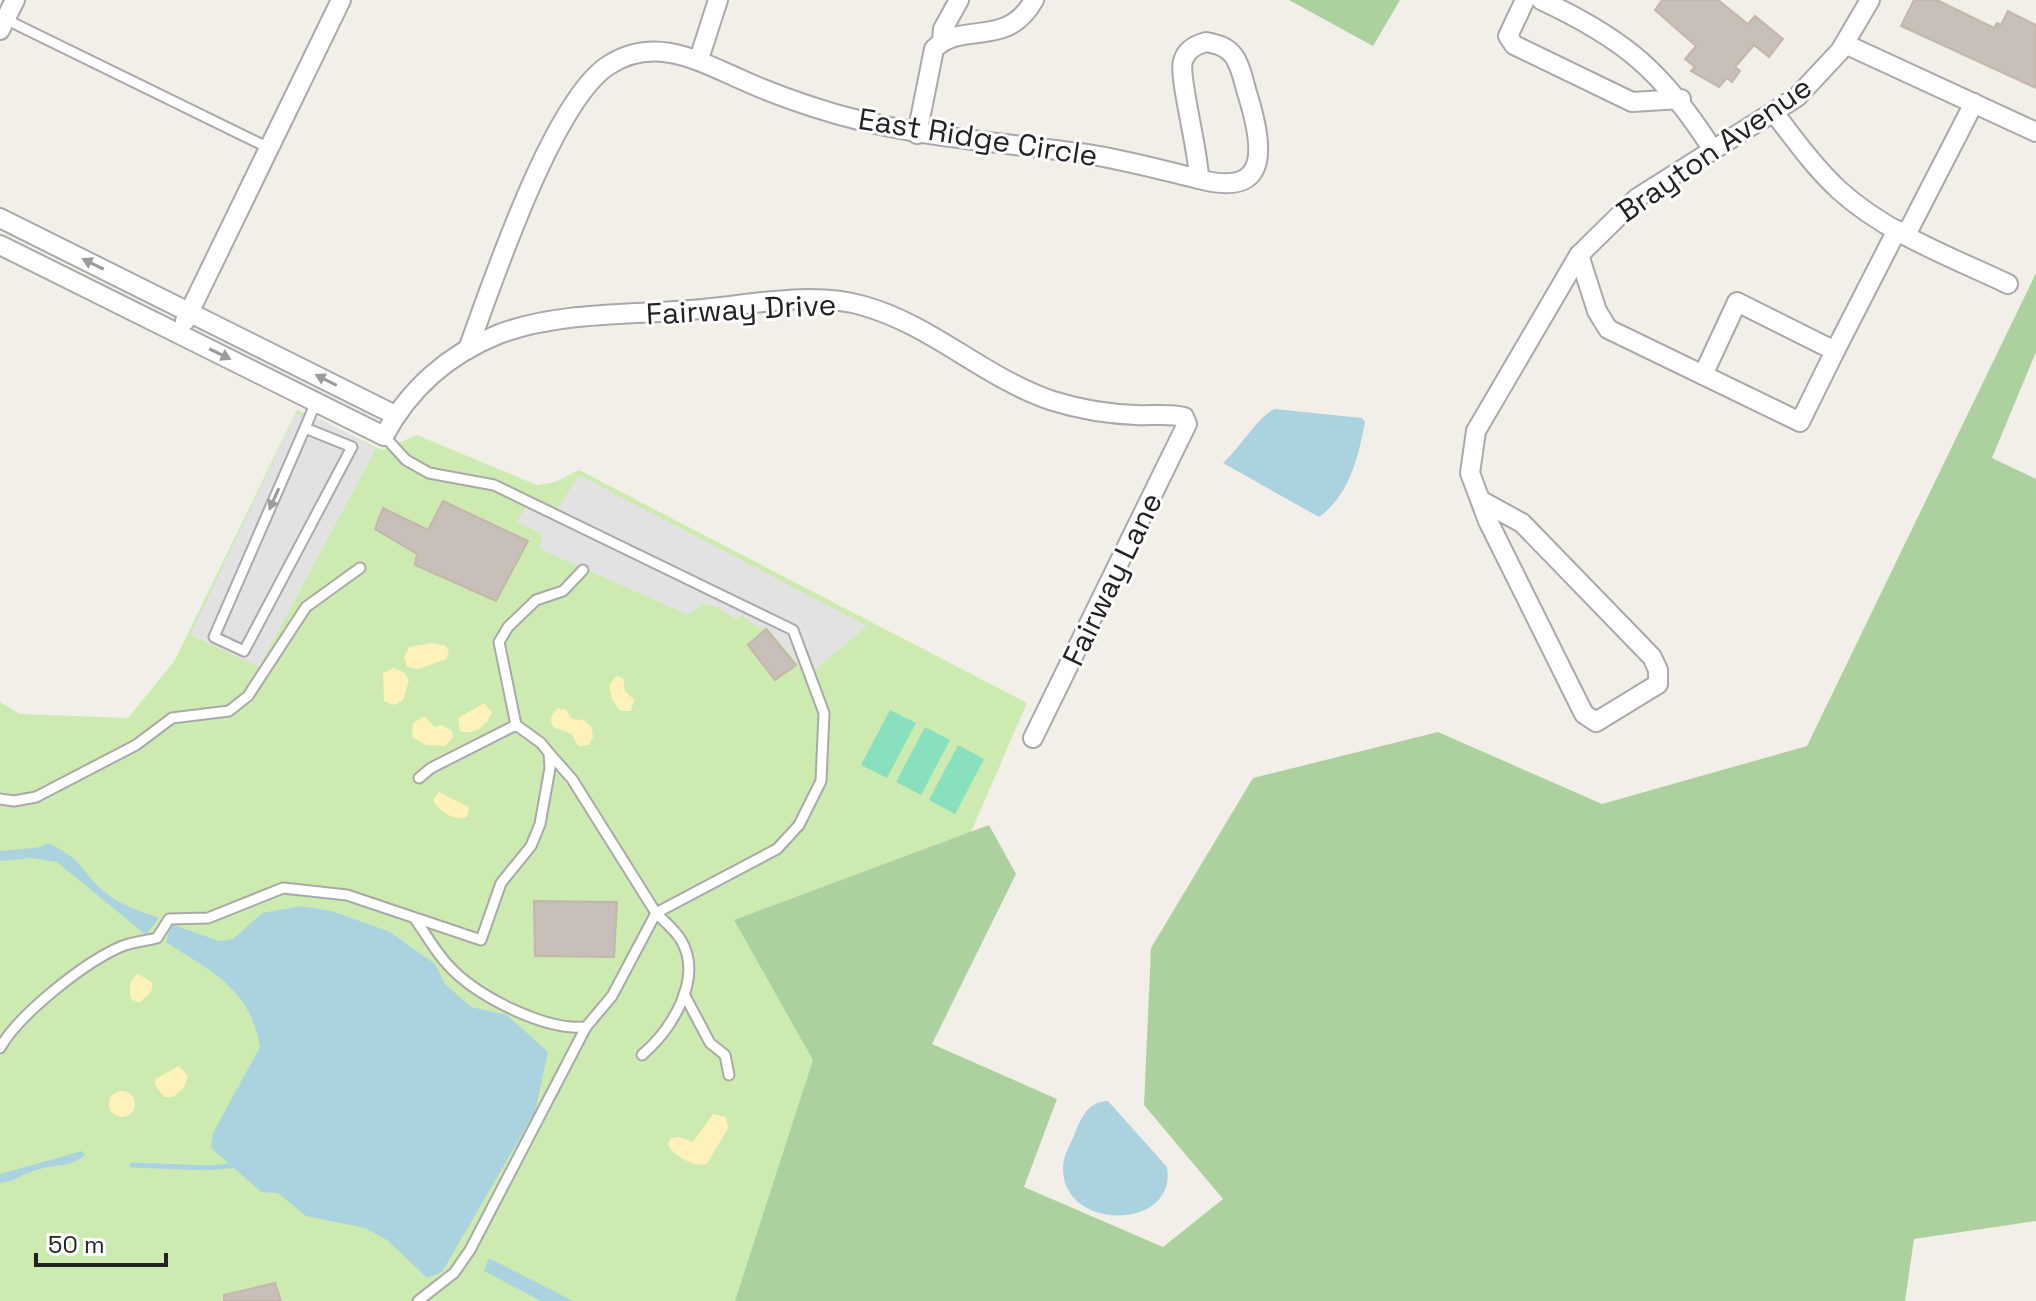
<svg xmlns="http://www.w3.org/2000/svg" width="2036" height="1301" viewBox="0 0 2036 1301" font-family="'Space Grotesk',sans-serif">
	<rect width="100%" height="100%" fill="#f2efe9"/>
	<path fill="#cdebb0" d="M297,410L382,450L417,435L537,485L555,482L579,470L1027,703L971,832L738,1301H0V702L20,714L128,718L175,660Z"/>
	<g fill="#add19e">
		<path d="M1289,0H1400L1373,46Z"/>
		<path d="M2036,273V352L1992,458L2036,479V1221L1914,1239L1905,1301H735L813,1060L734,920L989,825L1016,874L932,1044L1057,1099L1024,1187L1163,1247L1223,1199L1144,1105L1151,948L1253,778L1438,732L1602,804L1807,746Z"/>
	</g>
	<g fill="#fff1ba">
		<path d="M432,643L446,646L449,653L446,659L419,669L407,667L404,657L409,647Z"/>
		<path d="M393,668L404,672L409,680L403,700L394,705L384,701L383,673Z"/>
		<path d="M616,676L623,678L625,691L634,700L631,711H621L612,700L609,685Z"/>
		<path d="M484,703L492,712C487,726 474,736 460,731L458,718Z"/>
		<path d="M557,708L566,710L572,719L583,720L591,726L593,737L589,745L578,746L572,734L553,727L550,719Z"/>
		<path d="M425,716L434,727L442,725L452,731L453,737L445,746L426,745L412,737L413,723Z"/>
		<path d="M439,792L469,807L467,817C455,822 438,811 433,800Z"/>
		<path d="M138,974L153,983L151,992L139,1003L131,999C129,990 129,979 138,974Z"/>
		<path d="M179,1066L188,1076L184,1088L173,1097H164L155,1085V1079Z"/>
		<circle cx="122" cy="1104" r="13"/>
		<path d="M713,1114L726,1117L728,1128L707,1164C694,1167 675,1157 668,1145L671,1138L680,1137L693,1142Z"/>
	</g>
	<g fill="#88e0be">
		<path d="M890,710L916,723L887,778L861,765Z"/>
		<path d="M925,727L950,740L921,795L896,782Z"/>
		<path d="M958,745L984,759L955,814L929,800Z"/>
	</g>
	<g fill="#e2e2e2">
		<path d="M296,414L322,420L376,449L259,667L190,635Z"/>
		<path d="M579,475L867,626L808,676L767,627L759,628L741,615L737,620L717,607L703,604L688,615L540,549L542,534L517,522L529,501L554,514Z"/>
	</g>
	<g fill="#aad3df">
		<path d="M1275,409L1362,418L1365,422C1358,458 1350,494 1319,517L1223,463C1238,450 1261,413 1275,409Z"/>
		<path d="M43,847C80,852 78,868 102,890C118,904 140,911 159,918L146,935L57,862L31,858L0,861V851Z"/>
		<path d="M301,906L332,911L390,932L435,964L446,985L471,1007L507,1015L548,1052L535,1112L442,1272L427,1278L387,1240L365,1228L306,1216L278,1193L261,1192L211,1148L213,1133L260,1047C250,987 211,972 166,942L171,924L219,941L233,939L262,913Z"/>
		<path d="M1108,1101L1167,1167C1178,1231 1062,1232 1063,1168C1063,1155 1071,1144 1075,1133C1082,1116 1088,1102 1108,1101Z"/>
		<path d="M82,1151L85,1155C70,1168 54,1164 36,1170C23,1174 14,1182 0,1183V1174Z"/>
		<path d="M489,1258L573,1301H541L484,1271Z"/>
	</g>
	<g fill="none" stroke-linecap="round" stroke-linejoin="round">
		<g stroke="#aad3df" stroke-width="5">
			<path d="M40,850L48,846L62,853"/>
			<path d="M132,1165L208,1168L239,1165"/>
		</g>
	</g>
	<g fill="#c7bfb8" stroke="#c4b6ab" stroke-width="2">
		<path d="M1662,0H1718L1748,24L1755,16L1783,39L1769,57L1754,45L1735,67L1740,71L1732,82L1727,78L1719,87L1691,71L1695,67L1685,59L1696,46L1655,10Z"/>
		<path d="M1914,0H1937L1994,28L1997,23L2001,25L2008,11L2036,25V88L1901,26Z"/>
		<path d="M443,501L528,541L496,601L415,565L417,554L375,529L383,508L428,530Z"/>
		<path d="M766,629L796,665L775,680L748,645Z"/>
		<path d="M534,901L617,902L614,957L535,956Z"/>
		<path d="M275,1283L281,1301H224V1295Z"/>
	</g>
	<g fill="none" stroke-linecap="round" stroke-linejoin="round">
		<defs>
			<g id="service">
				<path d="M3,18L269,148"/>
				<path d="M305,428L352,447L244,651L214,637L305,428L316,402"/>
				<path d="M384,436L406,460L429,473L494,485L793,630L824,713L821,781L799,825L777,849L656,913L572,779L549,753"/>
				<path d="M516,725L499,642L508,627L536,600L563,591L583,570"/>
				<path d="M0,799L14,801L36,797L136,745L172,718L229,711L248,696L306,607L360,568"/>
				<path d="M415,919C426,934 435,951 448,965C476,996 545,1031 586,1027L612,996L656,913C664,921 675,930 681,940C704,979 671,1030 642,1055"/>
				<path d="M684,994L710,1043L725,1055L729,1075"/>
				<path d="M0,1048C19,1014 84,963 120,947C131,942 145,941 157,938L169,919L208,918L283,888L347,895L481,940L501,883L531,846L540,824L550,768L549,753L541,743L516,725L431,768L419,778"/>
				<path d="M418,1301L454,1273L470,1250L586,1027"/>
			</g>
			<g id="minor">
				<path d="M1525,0L1508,36L1514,45L1632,102L1681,99"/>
				<path d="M1541,0C1625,39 1663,72 1713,150"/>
				<path d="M0,30L15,0"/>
				<path d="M942,41L943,29L959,0"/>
				<path d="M1206,42C1216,44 1226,46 1233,55C1241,65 1244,84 1248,96C1263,145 1272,199 1199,179C1199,152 1178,76 1183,61C1186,50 1195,45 1206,42Z"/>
				<path d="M1845,44L2036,132"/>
				<path d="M699,59L718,0"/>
				<path d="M1775,114C1795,140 1815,168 1839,190C1886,233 1951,257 2008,284"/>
				<path d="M917,134L934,49C962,20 1006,50 1034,0"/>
				<path d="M0,218L395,415"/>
				<path d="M1906,235L1974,103"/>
				<path d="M0,245L384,436C409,389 449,354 499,334C557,312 629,315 690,310C746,306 810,290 864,306C932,325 986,379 1053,401C1079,409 1108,414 1136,415C1151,416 1169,413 1184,417L1187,424L1033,738"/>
				<path d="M1579,255L1597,311L1608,329L1800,422L1835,351L1737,302L1703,375"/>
				<path d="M185,321L341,0"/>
				<path d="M468,349C492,284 553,100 609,65C654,36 697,60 740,79C764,90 788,99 813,107C903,137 994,141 1087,154C1125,160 1162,170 1199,179"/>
				<path d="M1835,351L1897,230"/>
				<path d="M1480,500L1522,523L1652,657L1658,670V684L1596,722L1584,714L1488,521L1470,473L1476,431L1579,255L1637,198L1797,97L1840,51L1870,0"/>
			</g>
		</defs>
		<use href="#service" stroke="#a9a9a9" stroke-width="13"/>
		<use href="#minor" stroke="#a9a9a9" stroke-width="22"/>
		<use href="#service" stroke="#fff" stroke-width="9"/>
		<use href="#minor" stroke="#fff" stroke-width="18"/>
	</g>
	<defs><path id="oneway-solid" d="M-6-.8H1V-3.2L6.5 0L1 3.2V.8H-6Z" transform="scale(2)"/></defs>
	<g fill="#9c9c9c">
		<use href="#oneway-solid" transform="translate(93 264) rotate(-154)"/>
		<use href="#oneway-solid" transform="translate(220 354) rotate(26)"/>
		<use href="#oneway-solid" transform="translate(326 380) rotate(-153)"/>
		<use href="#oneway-solid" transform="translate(274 499) rotate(114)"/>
	</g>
	<g text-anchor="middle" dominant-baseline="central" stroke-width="6" stroke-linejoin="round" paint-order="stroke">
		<g font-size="30" fill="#222" stroke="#fff">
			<text transform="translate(978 137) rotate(9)">East Ridge Circle</text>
			<text transform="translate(1714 149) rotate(-35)">Brayton Avenue</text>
			<text transform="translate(741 309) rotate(-3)">Fairway Drive</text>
			<text transform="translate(1112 579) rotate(-64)">Fairway Lane</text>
		</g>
	</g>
	<path d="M36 1253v12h130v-12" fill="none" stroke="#222222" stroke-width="4"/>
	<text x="48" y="1253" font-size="24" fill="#222222" stroke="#ffffff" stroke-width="6" paint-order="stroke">50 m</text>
</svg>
